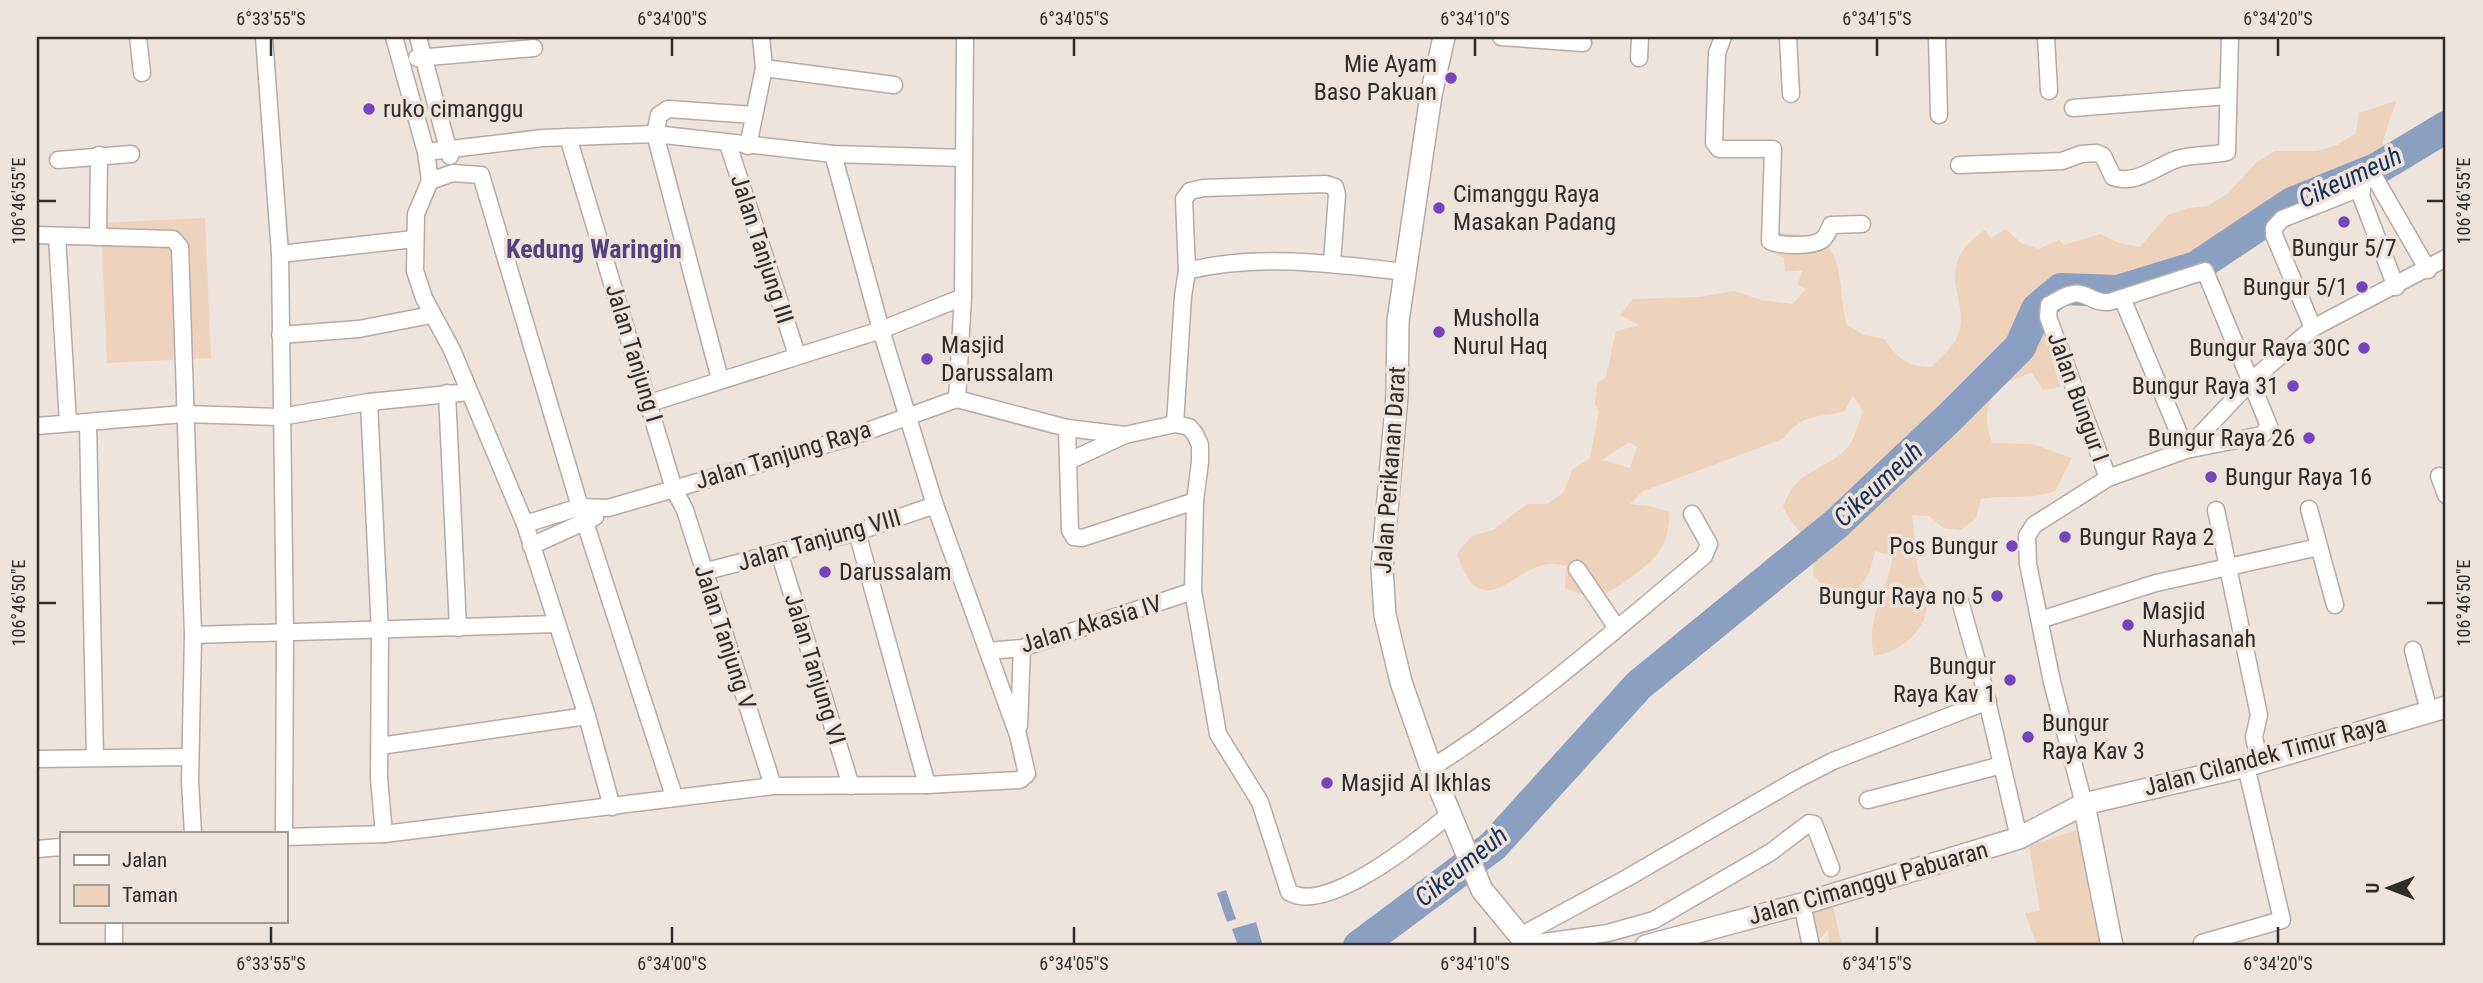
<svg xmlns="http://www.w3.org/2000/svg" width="2483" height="983" viewBox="0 0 2483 983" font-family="'Roboto Condensed',sans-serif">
	<rect width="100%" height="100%" fill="#eee4dc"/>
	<g fill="#edd2bc" fill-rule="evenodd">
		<path d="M2396,101L2383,140L2382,176L2371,191H2362L2295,224L2257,225C2234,250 2234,265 2196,263V267L2121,295L2054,298C2051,330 2048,358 2061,387L2043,390L2032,373C1994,383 1978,405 1992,443L2032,444L2072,458L2055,491C2029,501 2007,494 1981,499L1976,518L1961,530L1943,528L1929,516L1912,515C1914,533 1915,552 1918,570C1919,577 1925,583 1927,590C1933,625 1905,651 1874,656C1865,617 1887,594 1893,556L1875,551L1870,571L1860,588L1843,593L1825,590L1813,574C1817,536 1797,537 1783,507C1797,469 1816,475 1843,452C1854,443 1858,425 1863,412L1853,395L1845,411C1816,419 1803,412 1783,439L1643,491L1630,504L1650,506L1669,512C1670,543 1659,557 1634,575C1608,594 1596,603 1565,588L1566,566C1561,566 1554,563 1549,564C1511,568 1482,627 1457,554L1472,536L1493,530L1527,504H1547L1564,492L1572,470L1590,458L1599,412L1595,404L1597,383L1606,377L1616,331L1639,325L1620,315L1633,299L1700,297L1734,291L1761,300L1793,304L1806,289L1797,285L1803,270L1785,272L1784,258L1768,251L1775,232C1787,234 1802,233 1814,237C1846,246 1838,300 1847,325L1864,335L1884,339C1898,359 1908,367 1932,367C1938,359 1949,351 1954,343C1979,304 1924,271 1985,230L1991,238L2006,229L2021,243L2039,249L2059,240L2064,245L2100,234L2119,243L2140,247L2168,215L2188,208L2208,206L2227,194L2257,162L2275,151H2317L2337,145L2356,133L2359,113ZM1629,442L1637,447L1630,468L1602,460Z"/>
		<path d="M205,218L211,358L107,363L101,223Z"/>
		<path d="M2077,830L2108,946H2037L2025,913L2040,911L2029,846Z"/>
		<path d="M1832,902L1842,946H1829L1828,930L1815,944L1806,907Z"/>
	</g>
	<g fill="#8b9fc0">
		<path d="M1226,890L1236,919L1227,922L1217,893Z"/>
		<path d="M1256,922L1263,946H1238L1232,929Z"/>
	</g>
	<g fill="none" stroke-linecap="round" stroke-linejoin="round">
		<path stroke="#8b9fc0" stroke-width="32" d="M1359,946L1493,846L1639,685L1836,524L1949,418L2020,347L2037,309L2061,289L2118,291L2196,267L2292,203L2378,168L2446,127"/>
		<defs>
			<g id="minor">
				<path d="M138,37L142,73"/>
				<path d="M264,37L280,254L285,634L284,834"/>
				<path d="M394,37L426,152L430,181"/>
				<path d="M418,37L450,156"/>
				<path d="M1501,37L1583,43"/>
				<path d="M1723,37L1717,53L1714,143L1719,149H1773L1770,241C1780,246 1812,247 1822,240C1827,236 1829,230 1831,225L1862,224"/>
				<path d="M1788,37L1791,94"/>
				<path d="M1937,37L1939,115"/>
				<path d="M2046,37L2049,91"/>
				<path d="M417,58L534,48"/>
				<path d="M1639,58L1640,37"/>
				<path d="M764,68L894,85"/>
				<path d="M2073,108L2228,96"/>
				<path d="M568,137L674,489L685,510L773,786"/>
				<path d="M728,144L797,355"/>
				<path d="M748,146L764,68L761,37"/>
				<path d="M426,152L543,138L655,134L833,154L964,158"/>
				<path d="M58,160L131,154"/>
				<path d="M1959,165L2062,161L2081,154L2097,153L2103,156L2113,177C2134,186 2157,166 2177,159C2193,154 2211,156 2227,152L2230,37"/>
				<path d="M37,235L173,239L180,247L193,635L190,781L193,834"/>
				<path d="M57,236L68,423"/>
				<path d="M98,237L99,155"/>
				<path d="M280,254L414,239"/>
				<path d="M1187,271L1184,199L1190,191L1203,188L1326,184L1335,187L1337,195L1332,263"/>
				<path d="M2396,287L2361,196L2363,182L2369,178L2376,180L2428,270"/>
				<path d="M2313,328L2274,235V228L2282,219L2360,188"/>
				<path d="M280,335L359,329L431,315"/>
				<path d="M720,379L655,134L659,115L668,109L754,115"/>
				<path d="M447,393L458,628"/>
				<path d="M957,399L1067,428L1125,435L1175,424L1189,427L1195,434L1200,445V462L1195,501L1193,591L1218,734L1260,802L1289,892C1326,916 1421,838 1450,814"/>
				<path d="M957,399L963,297L965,37"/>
				<path d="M369,402L380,632L379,778L384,834"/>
				<path d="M650,403L881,330L963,297"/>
				<path d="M88,424L95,757"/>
				<path d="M1175,424L1183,296L1187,271C1257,253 1335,264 1405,272"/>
				<path d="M37,426L184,414L280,417L369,402L469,392"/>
				<path d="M1067,428L1070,530L1074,537L1082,538L1195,501"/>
				<path d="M1069,461L1123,436"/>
				<path d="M2439,476L2446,495"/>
				<path d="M2108,478L2048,317L2049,305C2059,300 2070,291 2081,294C2092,297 2096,303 2109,302L2205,271L2269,426L2262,435L2186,450L2122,298"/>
				<path d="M2309,509L2335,605"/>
				<path d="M2216,510L2259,715L2254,737L2259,760"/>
				<path d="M525,524L580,507L608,508L674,489L848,438L957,399"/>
				<path d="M857,532L927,785"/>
				<path d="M531,546L595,517"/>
				<path d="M779,552L851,786"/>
				<path d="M1577,569L1617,628"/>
				<path d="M703,572L857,532L935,505"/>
				<path d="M1960,601L1982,679L2019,838"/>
				<path d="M2040,620L2156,583L2319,547"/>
				<path d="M193,635L556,624"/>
				<path d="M2413,650L2429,711"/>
				<path d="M988,651L1022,648L1193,591"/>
				<path d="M1019,726L1022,648"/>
				<path d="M380,746L587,716"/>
				<path d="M37,759L190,757"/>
				<path d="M1431,768C1529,707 1616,629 1704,556L1709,544L1692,514"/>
				<path d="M1868,800L2002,765"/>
				<path d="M2084,804L2052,682L2028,564L2027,536L2034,525L2108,478L2186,450L2252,380L2313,328L2446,258"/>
				<path d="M612,807L587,716L525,524L452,350L424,298L415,271L416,214L430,181L453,173L481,175L580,507L674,796"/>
				<path d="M285,837L384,834L773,786L927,785L1020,780L1027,774L1018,735L935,505L881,330L833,154"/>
				<path d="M37,849L61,847"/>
				<path d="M1802,904L1811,946"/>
				<path d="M1520,936L1627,878L1796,780L1833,761L1988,701"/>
				<path d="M2202,943L2282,920L2246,766"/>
				<path d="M1530,944L1608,933L1654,920L1771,852L1809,823L1814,824L1831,868"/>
				<path d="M114,946V922"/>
			</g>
			<g id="tertiary">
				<path d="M1444,37L1431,95L1398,321L1397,395L1382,568L1385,615L1401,682L1431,768L1482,890L1520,936L1535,946"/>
				<path d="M2084,804L2112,946"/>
				<path d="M1646,946L1802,904L2019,838L2084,804L2246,766L2446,707"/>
			</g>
		</defs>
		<use href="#minor" stroke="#b5aba4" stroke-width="19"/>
		<use href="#tertiary" stroke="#b5aba4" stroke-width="24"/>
		<use href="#minor" stroke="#fff" stroke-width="16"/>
		<use href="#tertiary" stroke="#fff" stroke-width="21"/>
	</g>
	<path fill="none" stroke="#302c29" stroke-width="2.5" d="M271,38V56M672,38V56M1074,38V56M1475,38V56M1877,38V56M2278,38V56M38,201H56M2427,201H2444M38,603H56M2427,603H2444M271,927V944M672,927V944M1074,927V944M1475,927V944M1877,927V944M2278,927V944"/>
	<g fill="#7444bc" stroke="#eee4dc" stroke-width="2.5">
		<circle cx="1451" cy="78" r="7"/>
		<circle cx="369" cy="109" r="7"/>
		<circle cx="1439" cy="208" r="7"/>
		<circle cx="2344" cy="222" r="7"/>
		<circle cx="2362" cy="287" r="7"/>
		<circle cx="1439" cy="332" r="7"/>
		<circle cx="2364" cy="348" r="7"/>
		<circle cx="927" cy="359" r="7"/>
		<circle cx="2293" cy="386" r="7"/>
		<circle cx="2309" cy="438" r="7"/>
		<circle cx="2211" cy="477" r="7"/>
		<circle cx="2065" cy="537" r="7"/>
		<circle cx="2012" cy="546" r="7"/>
		<circle cx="825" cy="572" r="7"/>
		<circle cx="1997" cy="596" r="7"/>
		<circle cx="2128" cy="625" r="7"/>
		<circle cx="2010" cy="680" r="7"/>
		<circle cx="2028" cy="737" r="7"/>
		<circle cx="1327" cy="783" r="7"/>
	</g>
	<g text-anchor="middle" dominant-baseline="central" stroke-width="7" stroke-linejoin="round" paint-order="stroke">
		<g font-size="24" fill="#302c29" stroke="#eee4dc" text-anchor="start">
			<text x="1437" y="64" text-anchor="end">Mie Ayam<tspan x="1437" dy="28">Baso Pakuan</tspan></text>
			<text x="383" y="109">ruko cimanggu</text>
			<text x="1453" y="194">Cimanggu Raya<tspan x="1453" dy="28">Masakan Padang</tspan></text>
			<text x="2344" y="248" text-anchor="middle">Bungur 5/7</text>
			<text x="2348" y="287" text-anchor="end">Bungur 5/1</text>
			<text x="1453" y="318">Musholla<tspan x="1453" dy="28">Nurul Haq</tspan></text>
			<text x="941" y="345">Masjid<tspan x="941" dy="28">Darussalam</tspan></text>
			<text x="2350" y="348" text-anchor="end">Bungur Raya 30C</text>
			<text x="2279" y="386" text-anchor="end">Bungur Raya 31</text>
			<text x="2295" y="438" text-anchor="end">Bungur Raya 26</text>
			<text x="2225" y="477">Bungur Raya 16</text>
			<text x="2079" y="537">Bungur Raya 2</text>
			<text x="1998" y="546" text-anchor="end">Pos Bungur</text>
			<text x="839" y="572">Darussalam</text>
			<text x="1983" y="596" text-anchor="end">Bungur Raya no 5</text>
			<text x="2142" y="611">Masjid<tspan x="2142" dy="28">Nurhasanah</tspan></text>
			<text x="1996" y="666" text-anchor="end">Bungur<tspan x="1996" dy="28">Raya Kav 1</tspan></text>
			<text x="2042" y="723">Bungur<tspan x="2042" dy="28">Raya Kav 3</tspan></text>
			<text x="1341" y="783">Masjid Al Ikhlas</text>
		</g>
		<g font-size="24" fill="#302c29" stroke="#eee4dc">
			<text transform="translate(762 249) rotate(72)">Jalan Tanjung III</text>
			<text transform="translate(634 353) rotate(73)">Jalan Tanjung I</text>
			<text transform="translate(2078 397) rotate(70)">Jalan Bungur I</text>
			<text transform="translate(783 455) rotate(-17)">Jalan Tanjung Raya</text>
			<text transform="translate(1390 470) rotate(-86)">Jalan Perikanan Darat</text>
			<text transform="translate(819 540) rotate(-16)">Jalan Tanjung VIII</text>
			<text transform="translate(1091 624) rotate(-17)">Jalan Akasia IV</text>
			<text transform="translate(725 637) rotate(72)">Jalan Tanjung V</text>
			<text transform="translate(815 669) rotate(73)">Jalan Tanjung VI</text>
			<text transform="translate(2265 756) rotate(-15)">Jalan Cilandek Timur Raya</text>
			<text transform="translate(1868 883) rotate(-16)">Jalan Cimanggu Pabuaran</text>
		</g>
		<g font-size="26" font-style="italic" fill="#18305c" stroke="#eee4dc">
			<text transform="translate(2350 177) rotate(-25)">Cikeumeuh</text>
			<text transform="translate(1878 484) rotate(-43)">Cikeumeuh</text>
			<text transform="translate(1461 866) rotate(-39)">Cikeumeuh</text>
		</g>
		<g font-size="26" font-weight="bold" fill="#553f7c" stroke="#eee4dc">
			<text x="594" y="249">Kedung Waringin</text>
		</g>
	</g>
	<rect width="2483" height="983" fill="none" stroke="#eee4dc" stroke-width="77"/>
	<rect x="60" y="832" width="228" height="91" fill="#eee4dc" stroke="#a29a94" stroke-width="2"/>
	<rect x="74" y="855" width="35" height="10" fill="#ffffff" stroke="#a29a94" stroke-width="2"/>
	<text x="122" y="867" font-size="21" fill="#302c29">Jalan</text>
	<rect x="74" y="885" width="35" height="21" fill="#edd2bc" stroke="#a29a94" stroke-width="2"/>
	<text x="122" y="902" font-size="21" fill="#302c29">Taman</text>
	<g transform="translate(2389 888) rotate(270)" stroke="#eee4dc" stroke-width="5" paint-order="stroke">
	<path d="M0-5L12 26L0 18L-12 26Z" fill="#302c29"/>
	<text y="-10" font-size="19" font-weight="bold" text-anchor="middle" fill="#302c29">U</text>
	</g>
	<rect x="38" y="38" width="2406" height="906" fill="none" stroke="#302c29" stroke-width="2.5"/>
	<g font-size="18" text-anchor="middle" fill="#302c29">
		<text x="271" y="25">6°33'55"S</text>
		<text x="672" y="25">6°34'00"S</text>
		<text x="1074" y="25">6°34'05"S</text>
		<text x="1475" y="25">6°34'10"S</text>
		<text x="1877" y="25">6°34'15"S</text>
		<text x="2278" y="25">6°34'20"S</text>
		<text transform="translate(2464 201) rotate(-90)" y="6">106°46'55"E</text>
		<text transform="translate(19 201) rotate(-90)" y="6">106°46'55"E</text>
		<text transform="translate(2464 603) rotate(-90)" y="6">106°46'50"E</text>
		<text transform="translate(19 603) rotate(-90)" y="6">106°46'50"E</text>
		<text x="271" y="970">6°33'55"S</text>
		<text x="672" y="970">6°34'00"S</text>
		<text x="1074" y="970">6°34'05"S</text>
		<text x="1475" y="970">6°34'10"S</text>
		<text x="1877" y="970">6°34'15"S</text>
		<text x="2278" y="970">6°34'20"S</text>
	</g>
</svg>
